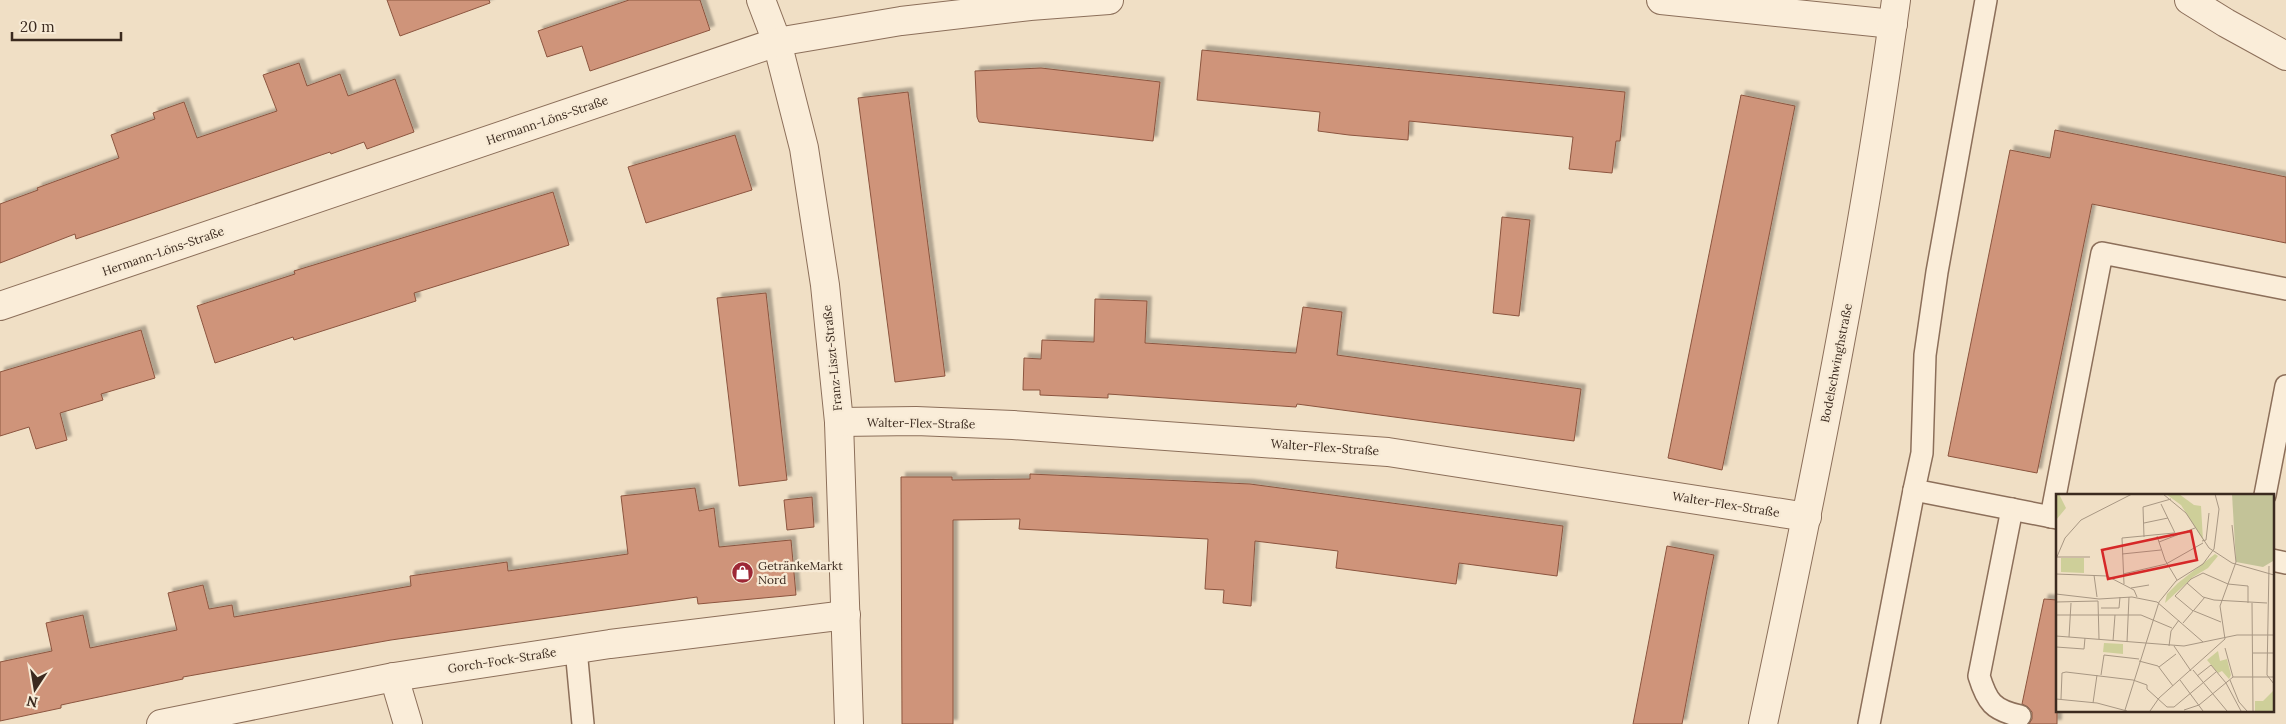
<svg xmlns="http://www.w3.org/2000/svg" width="2286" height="724" viewBox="0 0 2286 724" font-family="Lora,serif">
	<defs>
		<filter id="shadow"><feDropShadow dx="4.5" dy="-4.5" stdDeviation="1" flood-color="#0004"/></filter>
	</defs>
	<rect width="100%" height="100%" fill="#f0dfc5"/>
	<g fill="#cf947a" stroke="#8c553f" filter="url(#shadow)">
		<path d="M387,0H489L490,3L400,36Z"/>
		<path d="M629,0H700L710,30L590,71L582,46L547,57L538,31Z"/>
		<path d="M1202,50L1625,92L1620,141H1616L1612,173L1569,169L1573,137L1409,121L1408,140L1349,135L1318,131L1320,112L1197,100Z"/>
		<path d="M299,63L307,86L340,74L348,96L395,79L414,132L367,149L364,142L331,154L330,152L76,239L75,234L0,263V204L38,190L37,188L119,158L111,135L155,119L153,113L184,102L197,138L277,111L263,75Z"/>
		<path d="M1041,68L1160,82L1153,141L979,122L977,117L975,71Z"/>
		<path d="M908,92L945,376L895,382L858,98Z"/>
		<path d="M1741,95L1795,106L1722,470L1668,458Z"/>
		<path d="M2055,130L2286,177V243L2092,204L2037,473L1948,456L2010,150L2050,158Z"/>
		<path d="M735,135L752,190L646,223L628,167Z"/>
		<path d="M553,192L569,245L414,293L416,301L294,340L293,337L215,363L197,306L295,274L294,271Z"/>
		<path d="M1502,217L1530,220L1519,316L1493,313Z"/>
		<path d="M766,293L787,480L739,486L717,298Z"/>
		<path d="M1095,299L1147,301L1145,343L1296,353L1303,307L1342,312L1337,355L1581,389L1574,441L1297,404L1296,407L1108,394V398L1040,395V390H1023L1024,358L1041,359L1042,340L1094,342Z"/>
		<path d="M141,330L155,378L101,394L103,400L60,413L67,440L36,449L29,427L0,436V372Z"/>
		<path d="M1030,474L1250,484L1563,526L1557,576L1459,563L1456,584L1336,568L1338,551L1255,541L1251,606L1223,603L1224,590L1205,589L1208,539L1019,529L1020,519L953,520V724H902L901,477H952V480L1030,479Z"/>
		<path d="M695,488L699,511L714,508L719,547L791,540L796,595L698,604L697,597L391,640L183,677V679L61,705V708L0,721V662L52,651L46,623L83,615L90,648L177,630L168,593L203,585L209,609L232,605L234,617L411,586L410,576L507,562L508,571L628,554L621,496Z"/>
		<path d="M812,497L814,527L787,530L784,500Z"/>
		<path d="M1667,546L1714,555L1707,590L1682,724H1633Z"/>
		<path d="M2044,599L2057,600V724H2029L2032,719V712L2028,707L2022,704Z"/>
	</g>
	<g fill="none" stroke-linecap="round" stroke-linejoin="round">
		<defs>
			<g id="service">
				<path d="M1986,0L1937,272L1925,355L1922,453L1914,490L2057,518"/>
				<path d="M2265,495L2286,386"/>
				<path d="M2012,509L1979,676C1987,702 1993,710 2020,716"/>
				<path d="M2051,517L2102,253L2286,289"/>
				<path d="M2272,560L2286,563"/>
				<path d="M576,649L583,724"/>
				<path d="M1869,724L1914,490"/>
			</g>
			<g id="minor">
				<path d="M761,0L777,42L804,148L825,285L839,422L849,724"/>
				<path d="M1661,0L1893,24"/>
				<path d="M2189,0L2226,23L2286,56"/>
				<path d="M0,306L777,42L901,21L1030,6L1109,0"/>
				<path d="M839,422L916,421L1013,425L1388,452L1807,517"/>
				<path d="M394,677L408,724"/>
				<path d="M161,724L394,677L610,644L846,615"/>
				<path d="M1763,724C1814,484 1863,243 1896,0"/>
			</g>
		</defs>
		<use href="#service" stroke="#8c6f5a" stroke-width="24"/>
		<use href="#minor" stroke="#8c6f5a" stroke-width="30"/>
		<use href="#service" stroke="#faedd9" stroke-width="21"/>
		<use href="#minor" stroke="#faedd9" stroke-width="28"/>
	</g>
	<defs>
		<symbol id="shop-disc" viewBox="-11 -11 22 22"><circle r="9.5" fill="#9d2836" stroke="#f7ead5"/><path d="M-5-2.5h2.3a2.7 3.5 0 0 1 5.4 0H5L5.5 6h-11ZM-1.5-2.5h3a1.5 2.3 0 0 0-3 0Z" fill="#fff"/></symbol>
	</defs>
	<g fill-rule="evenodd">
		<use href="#shop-disc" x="730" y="560" width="25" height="25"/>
	</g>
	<g text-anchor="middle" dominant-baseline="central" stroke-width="4.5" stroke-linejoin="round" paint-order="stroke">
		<g font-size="12" fill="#3b2a1f" stroke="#f7ead5">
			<text transform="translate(547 120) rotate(-19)">Hermann-Löns-Straße</text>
			<text transform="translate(163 251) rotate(-19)">Hermann-Löns-Straße</text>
			<text transform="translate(832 358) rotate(-96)">Franz-Liszt-Straße</text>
			<text transform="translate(1836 363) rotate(-79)">Bodelschwinghstraße</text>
			<text transform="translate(921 423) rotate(1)">Walter-Flex-Straße</text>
			<text transform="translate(1325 447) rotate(4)">Walter-Flex-Straße</text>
			<text transform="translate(1726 504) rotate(9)">Walter-Flex-Straße</text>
			<text transform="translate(502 660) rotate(-9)">Gorch-Fock-Straße</text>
		</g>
		<g font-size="12" fill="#3b2a1f" stroke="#f7ead5" text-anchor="start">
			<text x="758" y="565">GetränkeMarkt<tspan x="758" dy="14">Nord</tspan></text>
		</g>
	</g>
	<g transform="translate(2056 494)">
		<rect width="218" height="218" fill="#f0dfc5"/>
		<path d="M0,0H3L10,14L0,26ZM110,0H123L138,11L145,12L147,46L125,11ZM159,60L162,62L152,74L137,83L109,109L111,100L122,89ZM5,64H28V79L5,78ZM48,149L67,150V160L47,158ZM162,157L164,167L171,165L175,181L173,185L166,177L162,179L151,166ZM217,197V217H199V207H207Z" fill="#cecf99"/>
		<path d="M176,0H217V67L207,73L180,68Z" fill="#c3c398"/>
		<path fill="none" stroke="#a89783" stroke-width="1" d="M107,0L130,19L153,54L176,69L218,81M105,10L119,39M88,29L112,24M101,42L109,66L121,86M88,43L87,13L115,5M146,47L150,46L153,19M103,48L139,34M66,60L105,56M1,63H34M0,65L9,44L25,26L76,0M213,72L211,181L218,190M0,80L51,82L78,96L81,103M67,80L110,70L147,49M38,81L41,103M131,89L147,103L158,106L211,109M68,90L66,44L118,39M75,94L93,91M0,100L43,105M43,105L76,103L101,108L147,148M42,107L43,145M0,108L42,107M196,109L197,217M45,114H63L64,103M137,117L119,102L135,85L147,79L172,90L192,92V109M138,117L165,128M0,121H85L116,134M127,129L149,103M0,142L128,152L181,141H218M13,143L15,109M169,145L164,112L180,68L176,31M57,147L59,121M71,148L73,103M113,152L115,137L123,126M118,152L135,177M0,153L28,155L29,144M169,154L177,183M197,159H218M83,167L102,172L117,192M103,173L120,160M137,176L171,217M45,181L48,161L83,165M141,182L155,171L170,189L185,217M124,186L147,217M174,186L183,208L191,217M0,205L41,209L71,217M5,205L6,179L10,178L77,186L91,191V195L111,213H118L160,178M37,209L41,181M69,216L103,108L120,87L147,70L158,55L163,15L159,0M128,216L143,211L177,183H218M94,217L103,204L169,145"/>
		<path fill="#d62828" fill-opacity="0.15" stroke="#d62828" stroke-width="2.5" d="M135,37L141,66L52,85L46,56Z"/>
		<rect width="218" height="218" fill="none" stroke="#3b2a1f" stroke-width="2.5"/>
	</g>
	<g transform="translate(35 689) rotate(192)" stroke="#f7ead5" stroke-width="4" paint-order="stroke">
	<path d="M0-4L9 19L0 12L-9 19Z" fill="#3b2a1f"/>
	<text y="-8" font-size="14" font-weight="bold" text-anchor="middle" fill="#3b2a1f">N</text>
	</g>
	<path d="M12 32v8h109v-8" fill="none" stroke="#3b2a1f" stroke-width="2.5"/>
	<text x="20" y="32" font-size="15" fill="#3b2a1f" stroke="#f7ead5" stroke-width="4" paint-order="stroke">20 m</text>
</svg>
